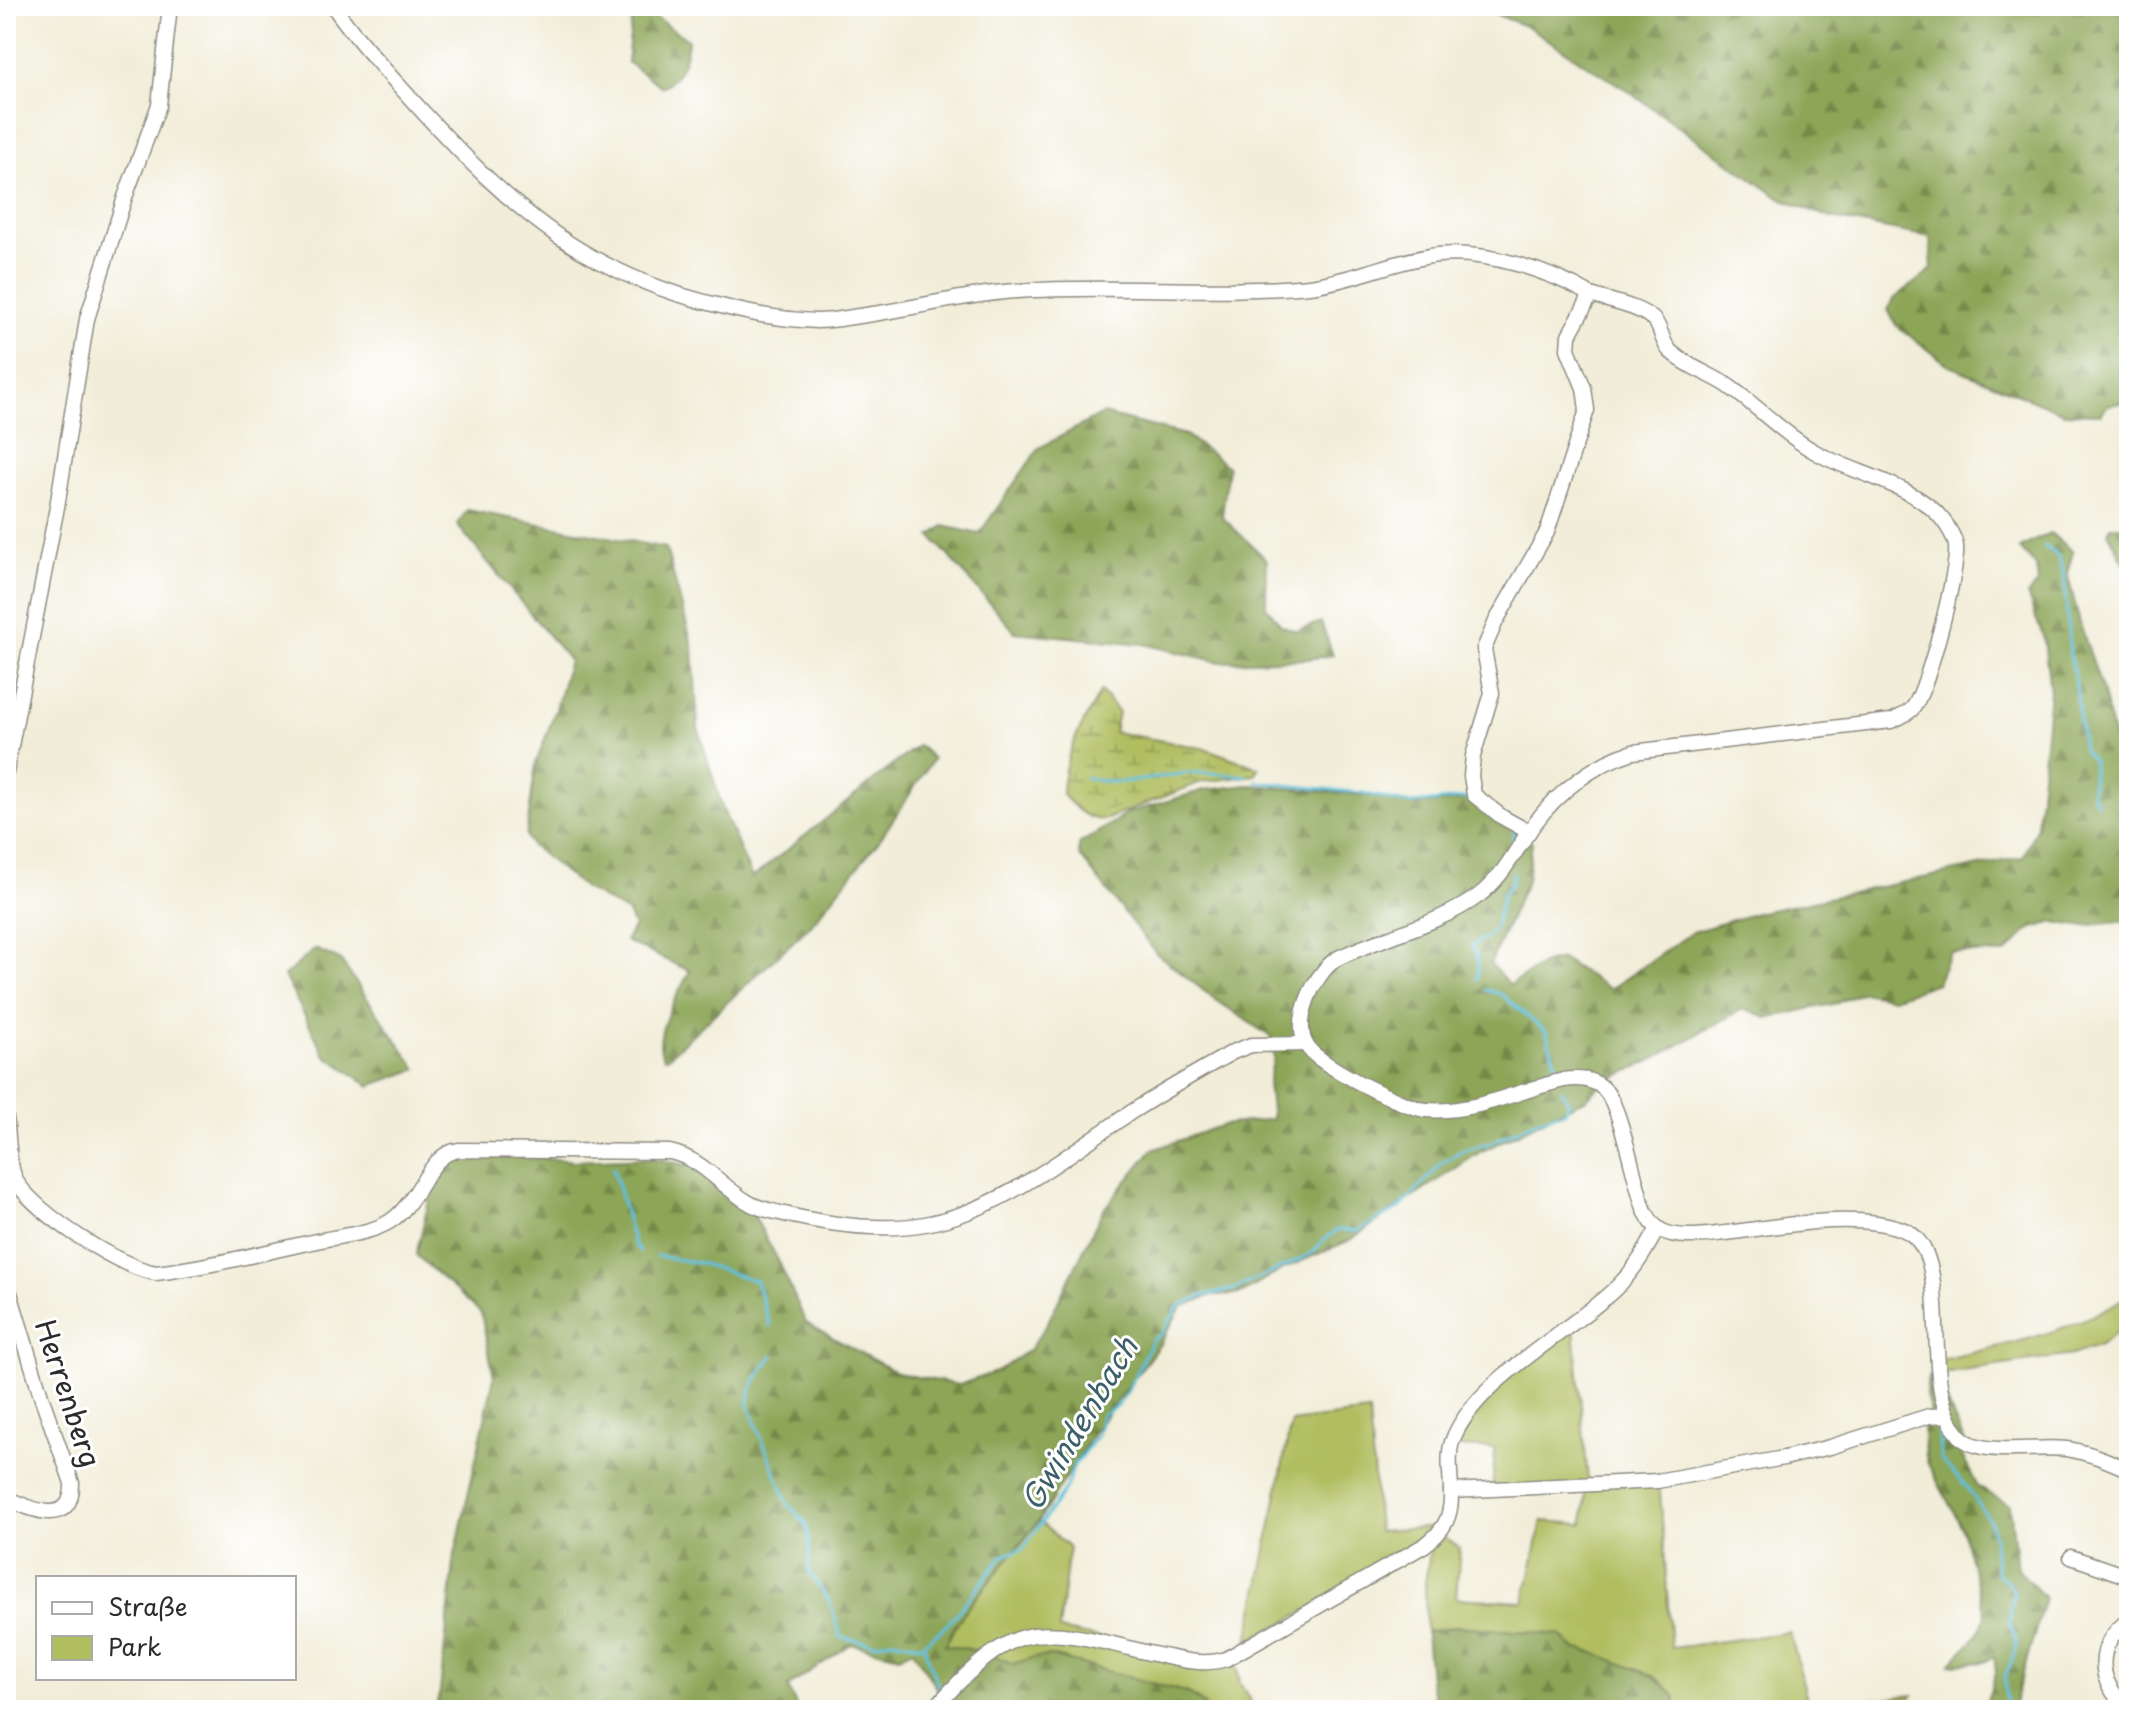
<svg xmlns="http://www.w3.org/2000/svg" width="2135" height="1716" viewBox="0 0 2135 1716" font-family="'Playpen Sans',sans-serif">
	<defs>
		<pattern id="forest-firs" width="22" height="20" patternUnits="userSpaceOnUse" patternTransform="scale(2)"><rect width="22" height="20" fill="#8ca556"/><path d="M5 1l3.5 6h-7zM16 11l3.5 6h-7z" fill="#738747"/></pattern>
		<pattern id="wetland-marsh" width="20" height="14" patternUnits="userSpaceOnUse" patternTransform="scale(2)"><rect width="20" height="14" fill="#b0be60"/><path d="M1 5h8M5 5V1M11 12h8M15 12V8" fill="none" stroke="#8f9b4f"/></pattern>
	</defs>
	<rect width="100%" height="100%" fill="#fff"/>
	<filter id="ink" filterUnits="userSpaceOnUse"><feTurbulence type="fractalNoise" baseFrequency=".0125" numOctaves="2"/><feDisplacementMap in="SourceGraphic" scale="16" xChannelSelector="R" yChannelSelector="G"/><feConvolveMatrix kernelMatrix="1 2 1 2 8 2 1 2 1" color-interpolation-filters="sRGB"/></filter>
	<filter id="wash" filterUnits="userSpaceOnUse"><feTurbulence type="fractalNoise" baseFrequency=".006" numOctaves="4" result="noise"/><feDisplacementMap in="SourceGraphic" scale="32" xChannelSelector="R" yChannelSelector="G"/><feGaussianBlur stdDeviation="1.8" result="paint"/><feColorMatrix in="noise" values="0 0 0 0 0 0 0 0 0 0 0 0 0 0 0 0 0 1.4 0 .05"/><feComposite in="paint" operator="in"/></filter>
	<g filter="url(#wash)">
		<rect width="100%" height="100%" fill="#f1edd8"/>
		<g fill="#b0be60" stroke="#6e7446" stroke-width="2">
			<path d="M2129,1295V1324L2100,1345L2072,1355L1942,1374L1941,1360C2008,1344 2070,1334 2129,1295Z"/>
			<path d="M1573,1317L1588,1481L1659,1476L1671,1648L1790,1632L1809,1707L1913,1695L1900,1710H1676L1675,1696L1594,1653L1573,1648L1560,1635L1456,1626L1426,1632L1425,1583L1431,1546L1248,1641L1291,1422L1369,1412L1378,1531L1441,1527V1536L1460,1548L1456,1598L1524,1602L1542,1521L1583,1524L1586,1490L1492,1495L1495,1448L1451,1447L1471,1407Z"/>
			<path d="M1039,1521L1069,1548L1059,1630L1195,1657H1215L1234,1650L1240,1683L1253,1706H1242L1238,1710H1206L1204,1705L1188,1693L1051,1656L1032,1658L1013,1664L985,1652L944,1645L964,1612Z"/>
		</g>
		<g fill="url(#forest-firs)" stroke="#5c6840" stroke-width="2">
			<path d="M1464,6H2129V402L2108,405L2101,414L2064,413L1950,366L1896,325L1888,310L1894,299L1932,269L1930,237L1831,218L1781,199L1628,91L1528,27L1492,13Z"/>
			<path d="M644,9L688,40C687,58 678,80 662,87L627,62L632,17Z"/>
			<path d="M1102,414L1186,435L1228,467L1222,517L1267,560L1266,606L1281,625L1296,631L1321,622L1333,655L1308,659L1220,662L1143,644L1015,632L931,536L944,526L979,534L1039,448Z"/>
			<path d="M467,510L666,548L693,648L698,728L723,810L752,878L918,745L933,759L881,838L810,926L668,1057L664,1058C650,1036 679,993 690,971L625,941L634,926L628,913L584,888L532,846L526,836L536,763L556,709L569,660L457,525Z"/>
			<path d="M2111,526H2129V572L2108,532Z"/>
			<path d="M2050,533L2073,552L2067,573L2081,627L2102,689L2121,768L2129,783V921L2079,926L2054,922L2030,929L2005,954L1950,952L1937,983L1893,998L1863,992L1837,1003L1767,1018L1743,1009L1650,1061L1604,1082L1587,1098L1480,1152L1348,1241L1285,1268L1241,1294L1212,1295L1181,1307L1160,1344L1095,1430L1039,1521L964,1612L945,1645L985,1652L1013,1664L1032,1658L1051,1656L1188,1693L1204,1705L1206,1710H931L941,1696L913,1650L899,1656L851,1644L788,1687L798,1710H435L440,1691L455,1554L494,1377L481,1313L416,1255L429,1201L458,1149L574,1161L650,1158L694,1166L752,1212L780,1264L806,1323L897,1373L959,1385L998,1371L1030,1349L1048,1322L1103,1210L1152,1150L1223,1125L1272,1119L1268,1083L1274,1058L1271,1037L1213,998L1156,953L1079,855V844L1128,813L1204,790L1249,785L1366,795L1417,805L1472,799L1532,842L1527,880L1490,964L1510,985L1544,963L1562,959L1610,989L1693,932L1756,913L2023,857L2037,826L2050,691L2044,639L2027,595L2038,584L2036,566L2020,548Z"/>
			<path d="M315,949L340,960L417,1069L370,1086L325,1055L284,976Z"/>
			<path d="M1935,1374L1966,1446L1962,1456L1978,1487L2010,1505L2017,1568L2045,1598L2012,1710H1984L1996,1672L1994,1657L1984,1662L1950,1664C1964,1649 1983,1634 1985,1613L1961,1526L1928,1464C1925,1452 1921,1436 1924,1424L1932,1419L1926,1395L1928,1377Z"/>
			<path d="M1456,1626L1560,1635L1573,1648L1594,1653L1654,1676L1675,1696L1676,1710H1437L1430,1679L1426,1632Z"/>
		</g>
		<path fill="url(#wetland-marsh)" stroke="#6e7446" stroke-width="2" d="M1101,691L1118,712L1114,732L1207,749L1259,768L1255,775L1201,782L1107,819C1087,823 1075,807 1062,794C1063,754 1082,725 1101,691Z"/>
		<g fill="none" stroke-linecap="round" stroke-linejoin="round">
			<g stroke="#5dc0db" stroke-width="3">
				<path d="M2044,546L2058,556L2064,575L2070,655L2075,677L2083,750L2093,761L2092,794L2097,803"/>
				<path d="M1085,777C1122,789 1153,776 1190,773C1208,772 1228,775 1246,776"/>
				<path d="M1257,782L1363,793L1405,803"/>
				<path d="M1408,804L1471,798"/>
				<path d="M1512,847L1514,830"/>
				<path d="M1477,979C1479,965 1479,957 1471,945L1488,937L1495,927L1503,894L1511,884L1513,873"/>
				<path d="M1486,990L1501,994L1546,1032L1557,1068"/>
				<path d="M6,1102L9,1114"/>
				<path d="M613,1168L634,1244L640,1252"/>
				<path d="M656,1256L700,1263L756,1281L770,1326"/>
				<path d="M773,1355C762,1371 747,1387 749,1407L788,1504L806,1524L809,1537V1572L830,1602L841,1637L874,1644L891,1640L921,1645"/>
				<path d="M1930,1374L1936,1410"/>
				<path d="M1938,1422L1941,1460L1967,1487L1990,1521L1994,1538L1996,1573L2006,1580L2014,1591L2009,1622L2016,1640V1652L2005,1676L2006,1710"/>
				<path d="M940,1692L923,1644L948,1624L1003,1556L1023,1549L1066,1488L1074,1465L1097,1435L1102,1415L1117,1406L1127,1392L1152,1340L1162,1333L1178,1307L1202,1296L1235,1289L1292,1263L1314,1252L1323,1240L1337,1230L1357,1231L1400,1208L1441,1164L1461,1151L1492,1142L1540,1119L1565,1112L1569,1103L1562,1090"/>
			</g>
		</g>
	</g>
	<g filter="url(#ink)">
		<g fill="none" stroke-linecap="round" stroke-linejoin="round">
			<defs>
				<g id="minor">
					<path d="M333,6C360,44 392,78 423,112C514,211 587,275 721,306C751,314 785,320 817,321C833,321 850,317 866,315C916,308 966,294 1017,291C1113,284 1214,295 1309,286C1353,281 1394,260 1438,255C1486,250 1550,271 1591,295L1569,335L1568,349L1584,388L1587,410L1547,532L1496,621L1484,649L1492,693L1473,756L1471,776L1474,795L1502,817L1529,832"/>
					<path d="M1591,295C1611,302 1636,305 1653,319C1662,327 1661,342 1670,351C1686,366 1708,373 1727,385C1759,407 1785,436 1819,454C1856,474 1916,486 1942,519C1947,525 1955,538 1956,546C1959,568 1927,693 1912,709C1906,715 1898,718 1891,721L1633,752C1595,763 1558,792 1535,823C1516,848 1504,877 1478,896C1440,924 1382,937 1338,958C1315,971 1289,1025 1309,1049C1323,1067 1404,1108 1427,1110C1472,1114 1520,1090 1564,1080C1578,1078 1595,1079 1605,1090C1622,1109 1634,1183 1645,1211C1649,1218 1653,1226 1660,1230C1679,1240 1706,1235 1726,1233C1777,1227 1853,1211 1902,1229C1960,1250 1915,1387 1960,1436C1979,1458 2038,1445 2066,1449C2088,1452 2109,1461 2129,1470"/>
					<path d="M6,772L57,507L87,319L125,197L159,105L170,6"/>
					<path d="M6,1118C9,1137 8,1169 18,1184C39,1215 119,1267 156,1273C208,1267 261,1253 312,1242C336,1236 367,1235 389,1222C420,1203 427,1153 459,1150L670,1152C702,1159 719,1184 746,1201C756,1208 768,1210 780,1213C825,1224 879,1232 925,1224C1005,1209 1067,1154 1133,1111C1166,1090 1199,1071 1233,1052L1251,1045L1306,1044"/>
					<path d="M1658,1228C1647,1248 1636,1268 1620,1284C1574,1331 1474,1379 1452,1442C1447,1457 1451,1476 1451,1491L1657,1481L1784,1458L1830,1447L1929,1416L1947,1415"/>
					<path d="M6,1280L42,1399L72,1483C73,1529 30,1509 6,1498"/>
					<path d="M2071,1557L2129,1577"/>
					<path d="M2129,1620C2095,1644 2095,1682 2129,1708"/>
					<path d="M933,1710C955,1685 991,1646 1024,1637C1061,1627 1121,1647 1158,1655C1180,1660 1204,1666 1226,1659L1425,1545C1445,1530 1452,1516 1451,1491"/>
				</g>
			</defs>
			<use href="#minor" stroke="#8e8c82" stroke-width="17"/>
			<use href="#minor" stroke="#fff" stroke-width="14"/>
		</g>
	</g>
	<g text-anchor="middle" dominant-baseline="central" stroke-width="6" stroke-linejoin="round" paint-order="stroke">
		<g font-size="28" fill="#2b2b2b" stroke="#fff">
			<text transform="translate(69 1393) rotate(72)">Herrenberg</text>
		</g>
		<g font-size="30" font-style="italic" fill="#3c5f69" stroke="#fff">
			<text transform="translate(1078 1423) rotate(-59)">Gwindenbach</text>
		</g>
	</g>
	<rect width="2135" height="1716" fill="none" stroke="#fff" stroke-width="32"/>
	<rect x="36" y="1576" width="260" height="104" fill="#ffffff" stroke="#aaaaaa" stroke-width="2"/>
	<rect x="52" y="1602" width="40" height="12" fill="#ffffff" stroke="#aaaaaa" stroke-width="2"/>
	<text x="108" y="1616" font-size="24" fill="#2b2b2b">Straße</text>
	<rect x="52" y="1636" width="40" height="24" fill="#b0be60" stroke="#aaaaaa" stroke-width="2"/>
	<text x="108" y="1656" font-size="24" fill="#2b2b2b">Park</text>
</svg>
